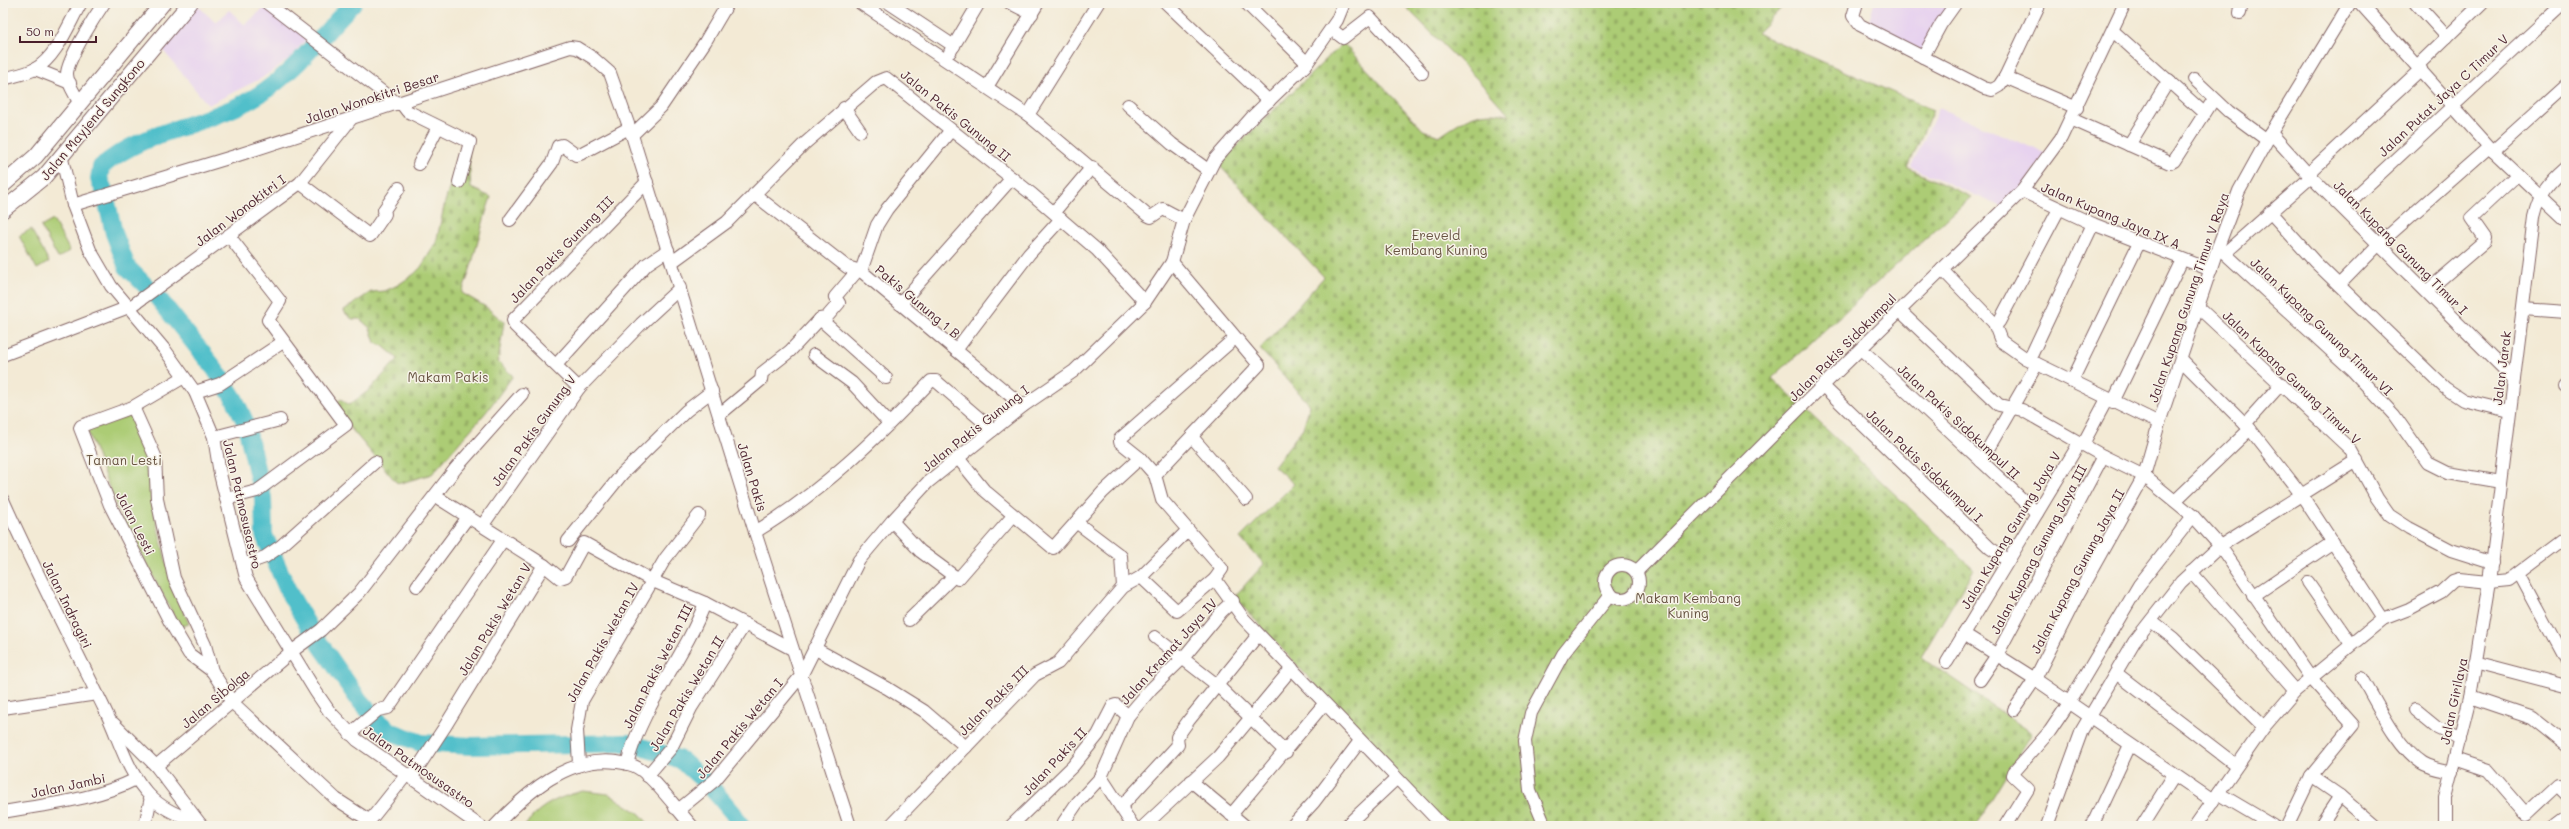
<svg xmlns="http://www.w3.org/2000/svg" width="2569" height="829" viewBox="0 0 2569 829" font-family="Mali,sans-serif">
	<defs>
		<pattern id="cemetery-stones" width="16" height="16" patternUnits="userSpaceOnUse"><rect width="16" height="16" fill="#accc74"/><path d="M2 7V4a2 2 0 0 1 4 0v3zM10 15v-3a2 2 0 0 1 4 0v3z" fill="#96af65"/></pattern>
	</defs>
	<rect width="100%" height="100%" fill="#f7f3e8"/>
	<filter id="ink" filterUnits="userSpaceOnUse"><feTurbulence type="fractalNoise" baseFrequency=".025" numOctaves="2"/><feDisplacementMap in="SourceGraphic" scale="8" xChannelSelector="R" yChannelSelector="G"/><feConvolveMatrix kernelMatrix="1 2 1 2 8 2 1 2 1" color-interpolation-filters="sRGB"/></filter>
	<filter id="wash" filterUnits="userSpaceOnUse"><feTurbulence type="fractalNoise" baseFrequency=".012" numOctaves="4" result="noise"/><feDisplacementMap in="SourceGraphic" scale="16" xChannelSelector="R" yChannelSelector="G"/><feGaussianBlur stdDeviation="0.9" result="paint"/><feColorMatrix in="noise" values="0 0 0 0 0 0 0 0 0 0 0 0 0 0 0 0 0 1.4 0 .05"/><feComposite in="paint" operator="in"/></filter>
	<g filter="url(#wash)">
		<rect width="100%" height="100%" fill="#f3ead5"/>
		<g fill="#e7d2ef">
			<path d="M1874,3H1952L1924,52L1868,25Z"/>
			<path d="M197,5L216,23L229,10L245,25L266,6L308,37L290,58L262,78L208,105L162,49Z"/>
			<path d="M1939,108L2047,154L2007,209L1911,167Z"/>
		</g>
		<g fill="url(#cemetery-stones)" stroke="#7b7650">
			<path d="M1402,3H1786L1757,33L1933,110L1908,168L1971,197L1772,378L1974,569L1921,657L2032,733L1975,826H1446L1234,597L1264,564L1240,538L1294,484L1274,466L1303,428L1310,405L1260,349L1324,277L1218,164L1343,43L1423,130L1439,136C1462,120 1481,107 1510,116L1478,80Z"/>
			<path d="M463,144L468,145L471,188L491,197C480,229 474,262 462,293L486,307L504,322L498,362L513,376L487,411L432,474L401,483L396,482L332,406L341,399L349,405L368,391L398,359L383,346L375,343L370,328L360,319H352L345,313L344,310L371,292L385,291L398,285L414,274L421,267L436,243L445,202Z"/>
		</g>
		<g fill="#accc74" stroke="#7b7650">
			<path d="M53,220L70,251L58,258L41,227Z"/>
			<path d="M31,229L49,262L37,269L19,236Z"/>
			<path d="M132,415L150,456L152,504L170,577L189,624L180,627L117,508L87,430Z"/>
			<path d="M583,791L609,794L640,814L650,826H525C539,805 559,797 583,791Z"/>
		</g>
		<g fill="none" stroke-linecap="round" stroke-linejoin="round">
			<g stroke="#51bfca" stroke-width="18">
				<path d="M247,426L235,400L215,369L158,298L127,267L114,233L104,190L99,179L101,167C145,128 211,126 260,94C296,71 323,34 353,3"/>
				<path d="M247,429L263,498L264,535L289,593L313,634L359,700L377,720L392,732L421,743L471,746L630,743L681,760L709,785L733,813L741,826"/>
			</g>
		</g>
	</g>
	<g filter="url(#ink)">
		<g fill="none" stroke-linecap="round" stroke-linejoin="round">
			<defs>
				<g id="minor">
					<path d="M267,3L398,104"/>
					<path d="M860,3L1028,115L1147,215L1151,217L1163,209L1184,220"/>
					<path d="M889,3L954,46"/>
					<path d="M1010,3L1032,14"/>
					<path d="M1166,3L1269,101"/>
					<path d="M1246,3L1307,63"/>
					<path d="M1857,3L1853,16L1860,25L1984,88L1992,90L1999,86L2005,77L2040,3"/>
					<path d="M2239,3L2241,7L2240,13"/>
					<path d="M2360,3L2493,151L2566,220"/>
					<path d="M2416,3L2447,37"/>
					<path d="M1331,29L1343,38L1370,17L1422,73"/>
					<path d="M2113,31L2204,113"/>
					<path d="M950,52L979,3"/>
					<path d="M1923,57L1941,24L1956,3"/>
					<path d="M2418,65L2482,3"/>
					<path d="M35,69L70,83"/>
					<path d="M2005,77L2077,108"/>
					<path d="M3,79C13,76 26,74 35,69C57,57 69,23 81,3"/>
					<path d="M2194,79L2229,112L2267,140"/>
					<path d="M987,87L1038,3"/>
					<path d="M79,102C75,94 67,83 67,74C67,60 95,16 104,3"/>
					<path d="M401,103L407,111L470,142L459,182"/>
					<path d="M1128,105L1172,144L1208,170"/>
					<path d="M844,108L860,131"/>
					<path d="M1028,115L1098,3"/>
					<path d="M2071,119L2170,163L2174,161L2214,99"/>
					<path d="M2271,133L2308,174L2514,379"/>
					<path d="M632,135L661,107L705,42L728,3"/>
					<path d="M2129,145L2169,80"/>
					<path d="M2493,151L2566,85"/>
					<path d="M61,155L73,205L90,250L111,286L165,350L195,392L214,437L220,474L246,578L316,692L329,711L357,740L480,826"/>
					<path d="M419,164L438,127"/>
					<path d="M2308,174L2421,69"/>
					<path d="M300,183L370,236L385,214L384,210L399,188"/>
					<path d="M2022,191L2093,224L2211,270"/>
					<path d="M754,194L847,267L861,271L1023,406"/>
					<path d="M73,205L235,156L570,47L577,48L593,58L610,73L632,135L755,532L850,826"/>
					<path d="M2343,208L2564,3"/>
					<path d="M1054,212L1092,167"/>
					<path d="M2270,212L2315,262L2445,388L2463,400L2509,411"/>
					<path d="M510,220L552,163L558,146L562,145L576,155L580,154L629,128"/>
					<path d="M2218,247L2352,370L2394,415L2428,463L2448,473L2501,482"/>
					<path d="M2225,253L2311,177"/>
					<path d="M672,262L727,222L803,145L876,82L886,78L1033,195L1097,250L1145,302"/>
					<path d="M1942,269L1994,323L2001,341L2025,358L2159,423"/>
					<path d="M861,271L877,225L887,209L951,130"/>
					<path d="M2339,285L2379,244L2489,147"/>
					<path d="M2427,291L2484,242L2485,238L2471,218L2517,175"/>
					<path d="M900,304L1012,178"/>
					<path d="M129,308L300,183L351,119"/>
					<path d="M2199,308L2350,449L2377,498L2389,515L2409,528L2451,550L2492,563"/>
					<path d="M2523,309L2566,312"/>
					<path d="M1899,310L1999,405L2022,410L2103,456L2144,476L2193,516L2220,546L2310,677L2353,725L2311,776L2287,826"/>
					<path d="M820,319L886,378"/>
					<path d="M1994,323L1999,322L2059,209"/>
					<path d="M1235,338L1120,439V442L1140,458L1155,475L1162,500L1222,569L1215,579L1243,618L1443,826"/>
					<path d="M1861,349L2037,513"/>
					<path d="M956,350L1029,254L1061,219"/>
					<path d="M3,355L129,307"/>
					<path d="M814,355L852,383L889,423"/>
					<path d="M2030,358L2093,224"/>
					<path d="M2181,360L2250,429L2301,494L2383,619"/>
					<path d="M556,365L647,264L668,250"/>
					<path d="M184,377L133,407L81,426L80,428L110,505L170,622L189,654L212,671"/>
					<path d="M2072,381L2139,243"/>
					<path d="M2565,385L2566,384"/>
					<path d="M1824,387L1990,548L2008,560"/>
					<path d="M579,388L515,326L513,320L647,182"/>
					<path d="M195,392L220,384L283,342"/>
					<path d="M2113,402L2182,260"/>
					<path d="M133,407L155,456L157,499L174,578L205,645L212,671L232,702L336,799L367,819L372,818L407,774"/>
					<path d="M719,415L761,380L762,373L790,351L820,319L826,318L839,303L835,297L858,270"/>
					<path d="M2245,424L2281,384"/>
					<path d="M214,437L280,420"/>
					<path d="M1192,437L1246,499"/>
					<path d="M2083,444L2107,399"/>
					<path d="M958,458L984,490L1053,548L1103,492L1140,458"/>
					<path d="M1981,461L2037,364"/>
					<path d="M1155,475L1259,365L1172,262"/>
					<path d="M435,496L544,565L560,578L566,576L584,543L653,581L705,603L792,649"/>
					<path d="M226,499L257,491L346,425L268,320L280,301L229,236"/>
					<path d="M3,500C35,571 71,640 105,710C120,740 126,771 150,796C164,811 185,817 203,826"/>
					<path d="M2175,501L2250,429"/>
					<path d="M892,521L920,551L958,579L1013,516"/>
					<path d="M1076,522L1121,556L1123,587"/>
					<path d="M482,526L579,388L641,324L680,288"/>
					<path d="M755,532C822,492 878,437 931,381H936L993,430"/>
					<path d="M568,541L622,474L686,411L712,391"/>
					<path d="M243,565L265,557L281,546L375,462"/>
					<circle cx="1622" cy="582" r="17"/>
					<path d="M1637,571L1799,409L2022,191L2061,138L2125,3"/>
					<path d="M2191,572L2295,691"/>
					<path d="M2519,573L2566,660"/>
					<path d="M1141,577L1177,611L1215,579"/>
					<path d="M2308,582L2351,644"/>
					<path d="M417,586L468,517"/>
					<path d="M2253,596L2333,542"/>
					<path d="M909,620L954,576"/>
					<path d="M2151,621L2173,638L2264,727"/>
					<path d="M1964,634L2035,679L2213,801"/>
					<path d="M1155,637L1217,685L1286,752"/>
					<path d="M814,648L887,688L924,711L966,747"/>
					<path d="M1947,662L2080,442"/>
					<path d="M2475,662L2566,686"/>
					<path d="M2116,673L2236,765"/>
					<path d="M2362,678C2377,703 2397,747 2422,763C2430,768 2443,770 2452,772"/>
					<path d="M1980,680L1997,655L2103,456"/>
					<path d="M2470,697L2532,718L2566,745"/>
					<path d="M3,708L97,694"/>
					<path d="M2014,710L2035,679L2077,596L2144,476L2159,423L2218,247L2239,191L2271,133L2350,3"/>
					<path d="M2415,710L2437,728L2460,739"/>
					<path d="M113,723L156,766L201,825"/>
					<path d="M350,734L378,710L388,708L503,540"/>
					<path d="M2455,759L2488,770L2526,814L2557,785L2566,794"/>
					<path d="M579,764L577,730L582,701L665,559L699,515"/>
					<path d="M627,764C642,705 684,659 705,603"/>
					<path d="M156,766L291,652L321,630L359,593L456,468L522,394"/>
					<path d="M647,776L671,748L691,708L745,624"/>
					<path d="M2311,776L2340,796L2375,826"/>
					<path d="M1101,777L1133,826"/>
					<path d="M411,778L444,728L544,565"/>
					<path d="M1191,781L1245,826"/>
					<path d="M2218,793L2274,826"/>
					<path d="M1121,807L1178,745L1177,737L1189,720L1258,635"/>
					<path d="M675,808L682,807L715,780L801,676L859,560L892,521L928,482L1023,406L1074,371L1145,302L1172,262L1184,220L1215,159L1253,116L1305,66L1337,20L1344,3"/>
					<path d="M3,812C48,804 95,800 136,779"/>
					<path d="M1231,815L1324,704"/>
					<path d="M145,826L151,797"/>
					<path d="M495,826C526,793 569,755 617,762C624,763 632,764 638,768C654,777 678,811 692,826"/>
					<path d="M890,826L1035,675L1058,663L1123,587L1141,577L1187,531"/>
					<path d="M1011,826L1073,766L1098,735L1113,706L1116,705L1128,716"/>
					<path d="M1068,826L1064,822L1077,803L1101,777L1128,716L1151,689L1184,657L1222,611L1233,601"/>
					<path d="M1144,826L1218,757L1292,668"/>
					<path d="M1292,826L1314,802L1360,741"/>
					<path d="M1346,826L1396,779"/>
					<path d="M1545,826L1530,790L1525,741L1531,713L1563,654L1611,594"/>
					<path d="M2005,826L2028,789L2013,775L2014,772L2050,731L2069,703L2139,585L2193,516"/>
					<path d="M2047,826L2082,730L2134,642L2181,582L2220,546L2357,460"/>
					<path d="M2092,826L2130,745"/>
					<path d="M2142,826L2174,775"/>
					<path d="M2195,826L2264,727L2295,691L2383,619L2409,609L2441,592L2453,581L2459,579L2489,582L2509,580L2566,537"/>
					<path d="M2320,826L2340,796"/>
					<path d="M2445,826V797L2470,697L2489,582L2534,217C2539,194 2549,183 2566,168"/>
					<path d="M2554,826L2566,817"/>
				</g>
				<g id="major">
					<path d="M3,185L36,156L163,3"/>
					<path d="M3,210L44,177L190,3"/>
				</g>
			</defs>
			<use href="#minor" stroke="#856666" stroke-width="14"/>
			<use href="#major" stroke="#856666" stroke-width="17"/>
			<use href="#minor" stroke="#fff" stroke-width="12"/>
			<use href="#major" stroke="#fff" stroke-width="15"/>
		</g>
	</g>
	<g text-anchor="middle" dominant-baseline="central" stroke-width="3" stroke-linejoin="round" paint-order="stroke">
		<g font-size="13" fill="#4a1f2b" stroke="#f7f3e8">
			<text transform="translate(2443 95) rotate(-43)">Jalan Putat Jaya C Timur V</text>
			<text transform="translate(372 97) rotate(-18)">Jalan Wonokitri Besar</text>
			<text transform="translate(956 115) rotate(39)">Jalan Pakis Gunung II</text>
			<text transform="translate(92 119) rotate(-50)">Jalan Mayjend Sungkono</text>
			<text transform="translate(240 210) rotate(-37)">Jalan Wonokitri I</text>
			<text transform="translate(2111 215) rotate(23)">Jalan Kupang Jaya IX A</text>
			<text transform="translate(2401 247) rotate(45)">Jalan Kupang Gunung Timur I</text>
			<text transform="translate(561 249) rotate(-46)">Jalan Pakis Gunung III</text>
			<text transform="translate(2188 297) rotate(-71)">Jalan Kupang Gunung Timur V Raya</text>
			<text transform="translate(918 301) rotate(40)">Pakis Gunung 1 B</text>
			<text transform="translate(2322 326) rotate(44)">Jalan Kupang Gunung Timur VI</text>
			<text transform="translate(1842 347) rotate(-45)">Jalan Pakis Sidokumpul</text>
			<text transform="translate(2501 368) rotate(-83)">Jalan Jarak</text>
			<text transform="translate(2292 377) rotate(44)">Jalan Kupang Gunung Timur V</text>
			<text transform="translate(1959 421) rotate(43)">Jalan Pakis Sidokumpul II</text>
			<text transform="translate(975 428) rotate(-38)">Jalan Pakis Gunung I</text>
			<text transform="translate(533 430) rotate(-54)">Jalan Pakis Gunung V</text>
			<text transform="translate(1925 465) rotate(44)">Jalan Pakis Sidokumpul I</text>
			<text transform="translate(753 477) rotate(73)">Jalan Pakis</text>
			<text transform="translate(243 504) rotate(77)">Jalan Patmosusastro</text>
			<text transform="translate(136 523) rotate(63)">Jalan Lesti</text>
			<text transform="translate(2010 530) rotate(-59)">Jalan Kupang Gunung Jaya V</text>
			<text transform="translate(2038 549) rotate(-62)">Jalan Kupang Gunung Jaya III</text>
			<text transform="translate(2077 571) rotate(-62)">Jalan Kupang Gunung Jaya II</text>
			<text transform="translate(68 604) rotate(64)">Jalan Indragiri</text>
			<text transform="translate(494 619) rotate(-59)">Jalan Pakis Wetan V</text>
			<text transform="translate(602 642) rotate(-61)">Jalan Pakis Wetan IV</text>
			<text transform="translate(1168 651) rotate(-48)">Jalan Kramat Jaya IV</text>
			<text transform="translate(657 666) rotate(-63)">Jalan Pakis Wetan III</text>
			<text transform="translate(686 693) rotate(-59)">Jalan Pakis Wetan II</text>
			<text transform="translate(215 698) rotate(-40)">Jalan Sibolga</text>
			<text transform="translate(993 700) rotate(-45)">Jalan Pakis III</text>
			<text transform="translate(2453 701) rotate(-78)">Jalan Girilaya</text>
			<text transform="translate(739 728) rotate(-50)">Jalan Pakis Wetan I</text>
			<text transform="translate(1054 761) rotate(-47)">Jalan Pakis II</text>
			<text transform="translate(419 766) rotate(35)">Jalan Patmosusastro</text>
			<text transform="translate(68 785) rotate(-12)">Jalan Jambi</text>
		</g>
		<g font-size="13" fill="#675341" stroke="#f7f3e8">
			<text x="1436" y="234">Ereveld<tspan x="1436" dy="15">Kembang Kuning</tspan></text>
			<text x="448" y="376">Makam Pakis</text>
			<text x="124" y="459">Taman Lesti</text>
			<text x="1688" y="597">Makam Kembang<tspan x="1688" dy="15">Kuning</tspan></text>
		</g>
	</g>
	<rect width="2569" height="829" fill="none" stroke="#f7f3e8" stroke-width="16"/>
	<path d="M20 36v6h76v-6" fill="none" stroke="#4a1f2b" stroke-width="2"/>
	<text x="26" y="36" font-size="12" fill="#4a1f2b" stroke="#f7f3e8" stroke-width="3" paint-order="stroke">50 m</text>
</svg>
